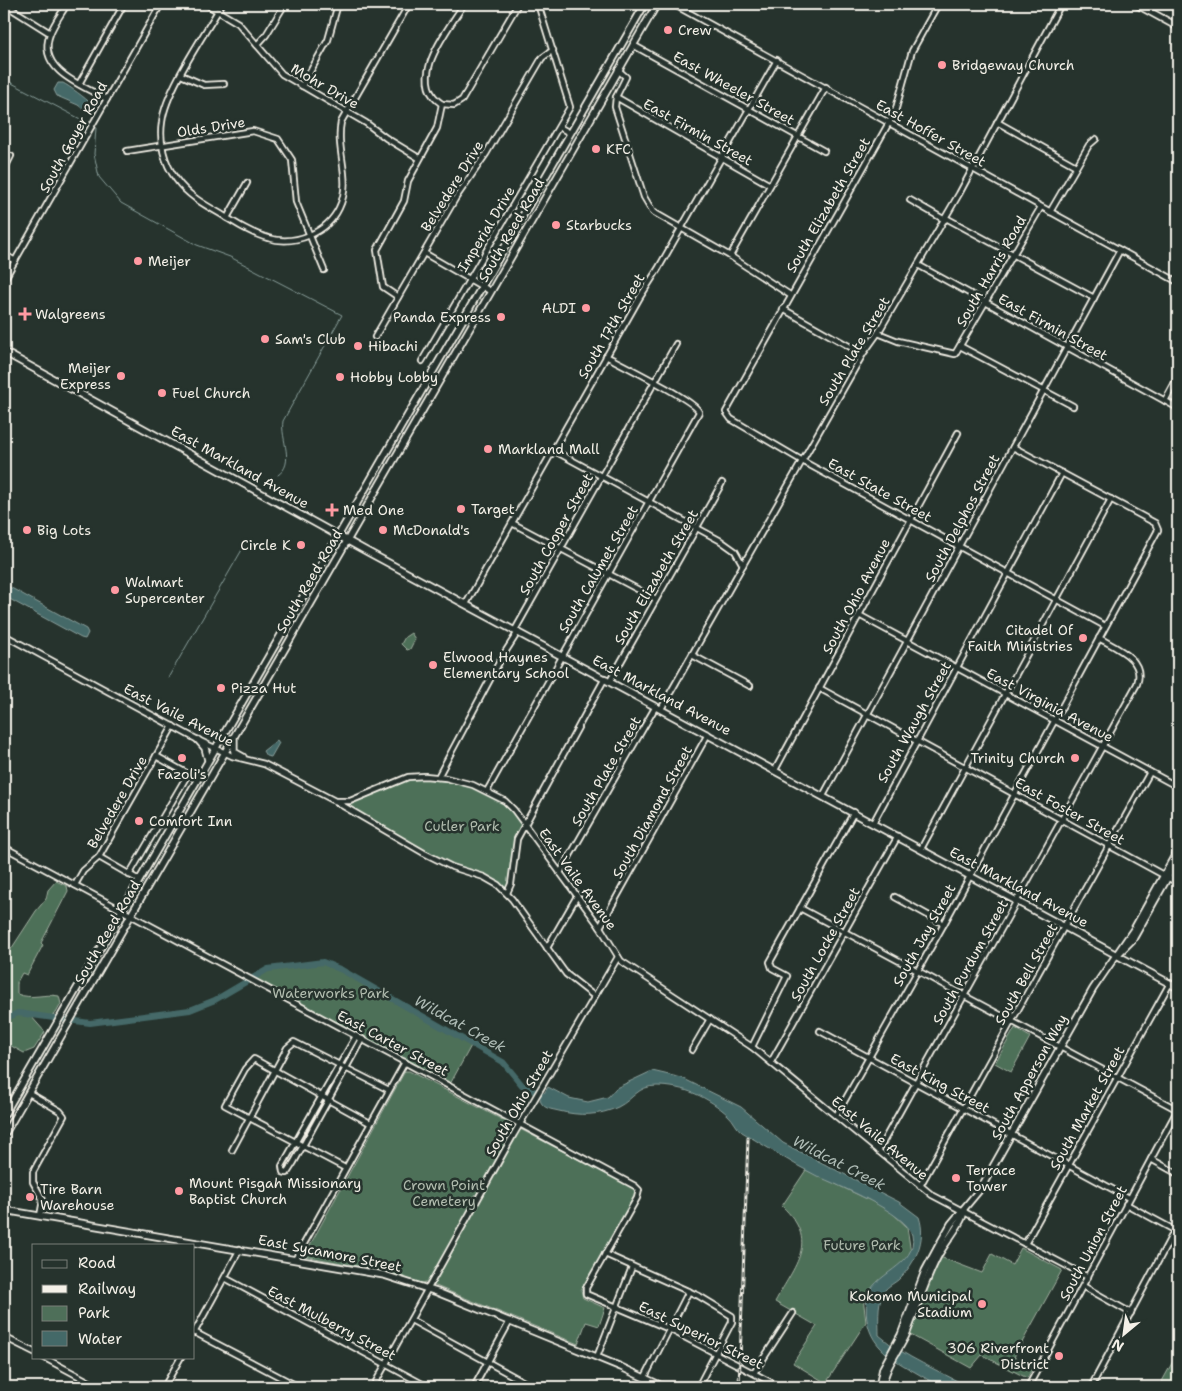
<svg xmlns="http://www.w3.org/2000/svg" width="1182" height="1391" viewBox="0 0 1182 1391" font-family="'Shantell Sans',sans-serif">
	<rect width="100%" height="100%" fill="#26332d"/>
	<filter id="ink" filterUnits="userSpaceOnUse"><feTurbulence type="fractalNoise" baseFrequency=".02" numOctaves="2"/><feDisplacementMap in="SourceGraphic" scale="10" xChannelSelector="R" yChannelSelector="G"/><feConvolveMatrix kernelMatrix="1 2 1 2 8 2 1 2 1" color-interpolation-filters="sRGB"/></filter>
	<g filter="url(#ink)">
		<g fill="#4e6f59" stroke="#a1b0a0">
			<path d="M411,633L415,639L410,649L407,650L401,644L405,637Z"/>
			<path d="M417,776L462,782L505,801L524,824C513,846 515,870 507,893L490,880L452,867L335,801L344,803L399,780Z"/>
			<path d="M56,881L67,886L68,891L41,943L43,945L27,975L22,973L17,982V994C32,1000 44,993 59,996L61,1004L56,1013L49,1017L30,1015L45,1032L34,1049L24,1053L4,1042V960L36,911L46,899L48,890Z"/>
			<path d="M323,962L342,970L472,1044L449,1086L250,979L268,969Z"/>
			<path d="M1015,1028L1030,1037L1011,1072L995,1063Z"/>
			<path d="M405,1071H409L635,1189L636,1194L581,1290L583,1298L605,1308L599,1326L586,1322L578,1344L426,1282L422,1283L369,1268L304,1256Z"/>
			<path d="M806,1170L888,1209L907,1227L911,1253L872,1301L863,1297L866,1322L826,1383L793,1363L817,1326L775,1302C795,1264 820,1242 782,1206Z"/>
			<path d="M1021,1248L1062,1270L1014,1357L1033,1368L1027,1378L982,1355L971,1368L909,1334L940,1257L982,1273L992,1254L1012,1265Z"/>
			<path d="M1178,1352V1387H1159Z"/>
		</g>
		<g fill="#446968" stroke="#8a9f9b">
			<path d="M58,83H63C69,86 87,99 90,103L89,107L83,109L78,105L57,96L54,90Z"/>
			<path d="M4,584L86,629L88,633L85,639L81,638L4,596Z"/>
			<path d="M277,740L279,743L271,757L266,756L263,751Z"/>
			<path d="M652,1071L682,1078L741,1107L783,1143L899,1202L919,1217C927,1240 915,1264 898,1280C893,1284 886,1287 883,1293C877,1304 879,1323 879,1335C905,1358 939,1370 968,1387C960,1387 949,1389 942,1386C932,1383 924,1377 915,1372C884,1355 862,1339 867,1299C871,1273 919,1266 912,1235C907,1213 837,1185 817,1176C791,1163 767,1147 742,1132C736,1128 734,1120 728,1115C708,1097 684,1086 657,1086C637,1086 634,1099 618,1107C599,1116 579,1116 559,1111C551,1109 543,1109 540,1100L548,1087L569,1098L588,1102L608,1097L616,1088Z"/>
		</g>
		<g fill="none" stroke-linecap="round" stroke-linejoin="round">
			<g stroke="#8a9f9b" stroke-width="1">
				<path d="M4,79L88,123"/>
				<path d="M96,128L94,154L99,177L121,203L197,245L230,257L342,315L283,421C280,439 296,463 278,475"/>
				<path d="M168,678L243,548"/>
			</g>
			<path stroke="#446968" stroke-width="6" d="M4,1019L18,1013L90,1023L190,1010L215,1000L268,969L323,962L342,970L503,1062L522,1085L549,1099"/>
			<defs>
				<g id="minor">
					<path d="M4,4L50,33"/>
					<path d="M67,4C62,13 54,23 50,34C36,70 83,86 107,99"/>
					<path d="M206,4L238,23L282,74L366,123L386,138L419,158"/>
					<path d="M222,4C205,34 166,89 162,122C159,142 164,163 176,179C187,195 205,205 221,214C235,223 252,234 268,238C295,246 327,233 339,208C353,180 335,151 341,122L409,4"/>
					<path d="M673,4L1178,282"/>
					<path d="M938,4L912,51L895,112L726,412L731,419L806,463L1105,626"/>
					<path d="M257,45L266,35L285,4"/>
					<path d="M633,45L824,151"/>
					<path d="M618,70L626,77L616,97L615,107L644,197L653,212L730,256L790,295"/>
					<path d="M181,75L204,85L224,84"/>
					<path d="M79,84L124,4"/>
					<path d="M302,86L328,40L338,4"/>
					<path d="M616,97L770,185"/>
					<path d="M442,104L454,105L462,100L518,4"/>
					<path d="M442,104C405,80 449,29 464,4"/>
					<path d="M997,122L1076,166"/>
					<path d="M559,127L570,133"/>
					<path d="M127,151L253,131L278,139L292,160L296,202L324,270"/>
					<path d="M4,170L11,156"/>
					<path d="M910,200L945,220"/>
					<path d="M1050,212L1089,145L1096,139"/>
					<path d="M227,218L247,183"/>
					<path d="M946,218L1094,298"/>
					<path d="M424,253L490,291"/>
					<path d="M4,254L15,261"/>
					<path d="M730,256L826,87"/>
					<path d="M918,265L1178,408"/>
					<path d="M4,280L161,4"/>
					<path d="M398,297L383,287L377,250L404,201L408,181L437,128L442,104"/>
					<path d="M783,309L863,354"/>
					<path d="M878,333L898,341L955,354L1041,207"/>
					<path d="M375,337L455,199L486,154L542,58L553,50"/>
					<path d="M960,346L1073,406"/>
					<path d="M422,361L570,107L538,4"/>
					<path d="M1165,401L1178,377"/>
					<path d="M553,450L721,541L735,551L743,565"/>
					<path d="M512,523L656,599"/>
					<path d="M466,604L640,297L658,269L777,60"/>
					<path d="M859,615L1178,787"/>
					<path d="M515,630L676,344"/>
					<path d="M4,635L198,740L232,756L264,764L335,801H350L408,777L425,776L446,778L473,785L505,801L514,810L600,927L621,961L752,1047L932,1195L1088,1277"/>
					<path d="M692,655L750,686"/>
					<path d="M610,681L722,483"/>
					<path d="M819,688L1178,883"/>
					<path d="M661,709L863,354L878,333L959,194L1061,4"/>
					<path d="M156,756L197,779"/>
					<path d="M775,770L958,433"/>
					<path d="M438,777L502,657L518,632"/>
					<path d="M487,791L699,412C696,401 621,364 606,356"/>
					<path d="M823,796L1120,250"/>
					<path d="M338,803L424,853L452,867L484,877L498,885L512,899L566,974L594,996"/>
					<path d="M873,823L1062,473"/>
					<path d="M4,847L635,1186L639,1190L637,1198L586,1288V1294L669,1329L780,1387"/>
					<path d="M921,849L1111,499"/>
					<path d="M99,857L139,880"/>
					<path d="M560,873L656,706"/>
					<path d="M129,875L188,774"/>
					<path d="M75,885L83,871L99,857L173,726"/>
					<path d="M507,893L511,884L517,839L605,678"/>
					<path d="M895,897L944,924"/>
					<path d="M800,908L1178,1110"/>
					<path d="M600,927L708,734"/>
					<path d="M547,948L577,896"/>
					<path d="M820,1031L1129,1198"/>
					<path d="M356,1036L282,1166L283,1172L287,1173L294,1162L362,1039"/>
					<path d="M752,1047L787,976L772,968L770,962L854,812"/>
					<path d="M692,1050L710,1019"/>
					<path d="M771,1062L898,836"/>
					<path d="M29,1093L60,1111L64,1116L33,1172V1182L43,1200L40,1216"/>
					<path d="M836,1116L944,924L1158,530L1155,523L1013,447"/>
					<path d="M232,1150L287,1048L294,1042L389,1090"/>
					<path d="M878,1151L1137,684C1146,659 1116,648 1099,638"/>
					<path d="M1151,1159L1178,1174"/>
					<path d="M345,1168L225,1105L245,1069L254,1059L370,1123"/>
					<path d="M920,1186L1150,772"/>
					<path d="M1126,1204L1178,1232"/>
					<path d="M1025,1244L1170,983"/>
					<path d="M605,1254L699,1296L732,1316V1322L698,1387"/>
					<path d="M296,1258L405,1062"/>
					<path d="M225,1278L428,1387"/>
					<path d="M1083,1286L1131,1313"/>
					<path d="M411,1320L533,1387"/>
					<path d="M194,1332L299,1387"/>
					<path d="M194,1333L240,1249"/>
					<path d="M4,1337L34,1352"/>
					<path d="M43,1357L99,1387"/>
					<path d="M597,1357L632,1267"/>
					<path d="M754,1373L793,1313"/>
					<path d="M645,1377L689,1291"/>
					<path d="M164,1387L181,1357"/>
					<path d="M373,1387L514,1134L618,957"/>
					<path d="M474,1387L510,1321"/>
					<path d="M1028,1387L1178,1109"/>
					<path d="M1091,1387L1178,1224"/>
				</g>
				<g id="major">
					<path d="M1136,4L1178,27"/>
					<path d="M4,352L368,552L1178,988"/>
					<path d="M234,739V752L243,757"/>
					<path d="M198,740L205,748L208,760"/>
					<path d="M1119,953L1133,939L1178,859"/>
					<path d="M4,1115L645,4"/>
					<path d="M4,1135L657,4"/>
					<path d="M4,1210L384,1275L437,1292L621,1367L664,1387"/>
					<path d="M879,1387L883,1368L901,1335L925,1271L939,1245L951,1224L981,1188L1093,989L1134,929L1178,850"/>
					<path d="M883,1387C884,1368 898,1352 906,1335C917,1308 925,1280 939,1254C945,1243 963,1222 964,1211"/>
				</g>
			</defs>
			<use href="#minor" stroke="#f4f1e8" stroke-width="8"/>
			<use href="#major" stroke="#f4f1e8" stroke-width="9"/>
			<use href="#minor" stroke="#26332d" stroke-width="4.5"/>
			<use href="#major" stroke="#26332d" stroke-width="5.5"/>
			<defs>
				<path id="rail" d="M739,1387L748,1138"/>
			</defs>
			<use href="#rail" stroke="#f4f1e8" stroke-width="3"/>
			<use href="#rail" stroke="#26332d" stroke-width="1" stroke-dasharray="4" stroke-linecap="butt"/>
		</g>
	</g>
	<g fill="#ff9aa2" stroke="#26332d" stroke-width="2">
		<circle cx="668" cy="30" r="5"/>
		<circle cx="942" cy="65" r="5"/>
		<circle cx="596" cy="149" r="5"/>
		<circle cx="556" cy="225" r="5"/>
		<circle cx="138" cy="261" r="5"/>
		<circle cx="586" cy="308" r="5"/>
		<path d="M22.5 306.5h5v5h5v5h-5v5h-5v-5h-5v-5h5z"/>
		<circle cx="501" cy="317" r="5"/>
		<circle cx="265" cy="339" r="5"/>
		<circle cx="358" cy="346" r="5"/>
		<circle cx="121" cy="376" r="5"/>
		<circle cx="340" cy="377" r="5"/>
		<circle cx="162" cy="393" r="5"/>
		<circle cx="488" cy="449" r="5"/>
		<circle cx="461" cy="509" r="5"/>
		<path d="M329.5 502.5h5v5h5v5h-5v5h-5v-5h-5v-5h5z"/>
		<circle cx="27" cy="530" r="5"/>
		<circle cx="383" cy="530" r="5"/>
		<circle cx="301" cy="545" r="5"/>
		<circle cx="115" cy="590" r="5"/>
		<circle cx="1083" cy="638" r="5"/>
		<circle cx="433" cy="665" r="5"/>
		<circle cx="221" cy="688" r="5"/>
		<circle cx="182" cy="758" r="5"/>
		<circle cx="1075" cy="758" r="5"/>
		<circle cx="139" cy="821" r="5"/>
		<circle cx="956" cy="1178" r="5"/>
		<circle cx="179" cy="1191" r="5"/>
		<circle cx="30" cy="1197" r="5"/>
		<circle cx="982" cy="1304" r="5"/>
		<circle cx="1059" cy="1356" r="5"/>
	</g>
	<g text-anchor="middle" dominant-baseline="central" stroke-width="5" stroke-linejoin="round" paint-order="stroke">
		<g font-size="14" fill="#f4f1e8" stroke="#26332d" text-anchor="start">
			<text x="678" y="30">Crew</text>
			<text x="952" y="65">Bridgeway Church</text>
			<text x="606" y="149">KFC</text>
			<text x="566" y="225">Starbucks</text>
			<text x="148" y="261">Meijer</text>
			<text x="576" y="308" text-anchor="end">ALDI</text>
			<text x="35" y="314">Walgreens</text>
			<text x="491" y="317" text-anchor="end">Panda Express</text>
			<text x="275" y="339">Sam's Club</text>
			<text x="368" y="346">Hibachi</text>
			<text x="111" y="368" text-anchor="end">Meijer<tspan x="111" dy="16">Express</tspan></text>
			<text x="350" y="377">Hobby Lobby</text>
			<text x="172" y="393">Fuel Church</text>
			<text x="498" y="449">Markland Mall</text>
			<text x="471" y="509">Target</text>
			<text x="343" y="510">Med One</text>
			<text x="37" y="530">Big Lots</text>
			<text x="393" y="530">McDonald's</text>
			<text x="291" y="545" text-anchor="end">Circle K</text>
			<text x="125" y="582">Walmart<tspan x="125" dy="16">Supercenter</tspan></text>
			<text x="1073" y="630" text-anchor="end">Citadel Of<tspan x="1073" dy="16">Faith Ministries</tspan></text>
			<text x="443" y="657">Elwood Haynes<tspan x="443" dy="16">Elementary School</tspan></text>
			<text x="231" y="688">Pizza Hut</text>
			<text x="1065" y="758" text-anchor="end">Trinity Church</text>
			<text x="182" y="774" text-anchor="middle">Fazoli's</text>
			<text x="149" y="821">Comfort Inn</text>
			<text x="966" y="1170">Terrace<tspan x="966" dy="16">Tower</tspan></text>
			<text x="189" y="1183">Mount Pisgah Missionary<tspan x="189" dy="16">Baptist Church</tspan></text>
			<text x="40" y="1189">Tire Barn<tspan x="40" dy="16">Warehouse</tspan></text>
			<text x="972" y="1296" text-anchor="end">Kokomo Municipal<tspan x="972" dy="16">Stadium</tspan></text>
			<text x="1049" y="1348" text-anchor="end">306 Riverfront<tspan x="1049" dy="16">District</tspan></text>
		</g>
		<g font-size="14" fill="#f4f1e8" stroke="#26332d">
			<text transform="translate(325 86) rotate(30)">Mohr Drive</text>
			<text transform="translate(734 88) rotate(29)">East Wheeler Street</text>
			<text transform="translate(211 127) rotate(-9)">Olds Drive</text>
			<text transform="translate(698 132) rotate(29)">East Firmin Street</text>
			<text transform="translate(931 133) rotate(29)">East Hoffer Street</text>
			<text transform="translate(73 137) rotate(-61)">South Goyer Road</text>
			<text transform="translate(452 186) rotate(-58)">Belvedere Drive</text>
			<text transform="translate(828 205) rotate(-60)">South Elizabeth Street</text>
			<text transform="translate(486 229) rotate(-59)">Imperial Drive</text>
			<text transform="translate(511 230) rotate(-60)">South Reed Road</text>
			<text transform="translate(991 271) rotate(-60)">South Harris Road</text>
			<text transform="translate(611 326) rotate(-60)">South 17th Street</text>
			<text transform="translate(1053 327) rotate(29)">East Firmin Street</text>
			<text transform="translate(854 351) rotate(-59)">South Plate Street</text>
			<text transform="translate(240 467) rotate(29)">East Markland Avenue</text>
			<text transform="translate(880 490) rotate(29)">East State Street</text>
			<text transform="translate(962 518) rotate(-62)">South Delphos Street</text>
			<text transform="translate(556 534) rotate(-61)">South Cooper Street</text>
			<text transform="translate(598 569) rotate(-60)">South Calumet Street</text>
			<text transform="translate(656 577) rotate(-60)">South Elizabeth Street</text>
			<text transform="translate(309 581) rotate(-60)">South Reed Road</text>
			<text transform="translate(856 596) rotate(-62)">South Ohio Avenue</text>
			<text transform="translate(662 695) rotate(28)">East Markland Avenue</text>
			<text transform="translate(1050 705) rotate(28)">East Virginia Avenue</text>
			<text transform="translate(179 715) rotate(27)">East Vaile Avenue</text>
			<text transform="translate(914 722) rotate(-61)">South Waugh Street</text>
			<text transform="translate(606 771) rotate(-60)">South Plate Street</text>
			<text transform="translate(117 802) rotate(-60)">Belvedere Drive</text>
			<text transform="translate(1070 811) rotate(29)">East Foster Street</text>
			<text transform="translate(652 812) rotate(-61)">South Diamond Street</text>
			<text transform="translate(578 879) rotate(54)">East Vaile Avenue</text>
			<text transform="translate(1019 887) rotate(28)">East Markland Avenue</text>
			<text transform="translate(107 932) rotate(-60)">South Reed Road</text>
			<text transform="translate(924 935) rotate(-61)">South Jay Street</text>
			<text transform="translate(825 944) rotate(-61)">South Locke Street</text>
			<text transform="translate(970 962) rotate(-61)">South Purdum Street</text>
			<text transform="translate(1026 974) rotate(-61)">South Bell Street</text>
			<text transform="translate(393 1043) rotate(28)">East Carter Street</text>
			<text transform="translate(1029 1077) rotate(-61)">South Apperson Way</text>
			<text transform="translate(940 1083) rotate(28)">East King Street</text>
			<text transform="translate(519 1103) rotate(-60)">South Ohio Street</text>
			<text transform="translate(1087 1108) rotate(-61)">South Market Street</text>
			<text transform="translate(880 1138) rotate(40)">East Vaile Avenue</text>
			<text transform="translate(1093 1243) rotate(-62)">South Union Street</text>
			<text transform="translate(330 1253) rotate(11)">East Sycamore Street</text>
			<text transform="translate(332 1323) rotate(28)">East Mulberry Street</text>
			<text transform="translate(701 1335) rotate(26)">East Superior Street</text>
		</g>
		<g font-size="14" fill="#b2bdaf" stroke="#26332d">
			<text x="462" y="826">Cutler Park</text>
			<text x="331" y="993">Waterworks Park</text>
			<text x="444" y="1185">Crown Point<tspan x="444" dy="16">Cemetery</tspan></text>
			<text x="862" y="1245">Future Park</text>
		</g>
		<g font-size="15" font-style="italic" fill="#aebbb5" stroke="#26332d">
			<text transform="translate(460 1024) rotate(29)">Wildcat Creek</text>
			<text transform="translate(839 1163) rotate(27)">Wildcat Creek</text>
		</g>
	</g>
	<rect width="1182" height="1391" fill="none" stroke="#26332d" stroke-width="20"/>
	<rect x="10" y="10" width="1162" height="1371" fill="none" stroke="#f4f1e8" stroke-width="2" filter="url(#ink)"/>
	<rect x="32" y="1244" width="162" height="115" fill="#26332d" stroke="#787f78"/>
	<rect x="42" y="1260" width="25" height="8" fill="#26332d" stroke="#787f78"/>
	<text x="78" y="1268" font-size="15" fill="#f4f1e8">Road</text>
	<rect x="42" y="1285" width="25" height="8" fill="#f4f1e8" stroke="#787f78"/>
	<text x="78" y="1294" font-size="15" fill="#f4f1e8">Railway</text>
	<rect x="42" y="1306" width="25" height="15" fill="#4e6f59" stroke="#787f78"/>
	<text x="78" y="1318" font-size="15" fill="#f4f1e8">Park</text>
	<rect x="42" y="1331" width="25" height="15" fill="#446968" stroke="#787f78"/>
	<text x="78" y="1344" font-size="15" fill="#f4f1e8">Water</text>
	<g transform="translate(1124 1334) rotate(209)" stroke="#26332d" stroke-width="4" paint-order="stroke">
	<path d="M0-4L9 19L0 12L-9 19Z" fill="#f4f1e8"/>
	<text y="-8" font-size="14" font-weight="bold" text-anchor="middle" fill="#f4f1e8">N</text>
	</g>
</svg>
